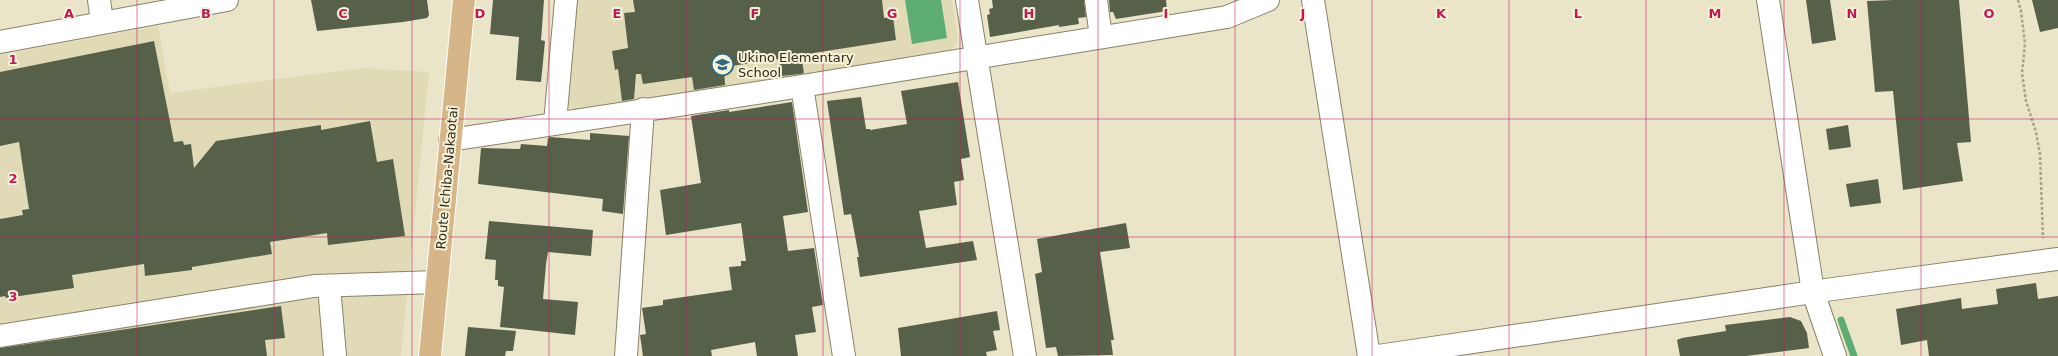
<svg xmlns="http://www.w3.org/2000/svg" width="2058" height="356" viewBox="0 0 2058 356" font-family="'DejaVu Sans',sans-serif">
	<rect width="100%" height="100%" fill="#eae5c9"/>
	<g fill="#e0dab7">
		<path d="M577,0H952L958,39L950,53L572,112L566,101Z"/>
		<path d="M158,26L170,93L362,68L429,72L401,356H0V55Z"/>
	</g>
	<path fill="#5dac73" d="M905,0H941L947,38L912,44Z"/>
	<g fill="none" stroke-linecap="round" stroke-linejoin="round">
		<path stroke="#5dac73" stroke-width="7" d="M1841,320L1854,356"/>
	</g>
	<g fill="#576049">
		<path d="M311,0H427L429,15L427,18L403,22L317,31Z"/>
		<path d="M493,0H544L541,40L545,41L541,82L516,80L519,37L490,34Z"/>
		<path d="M633,0H882L884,18L893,17L896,40L801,55L804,73L800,74L782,76L779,59L724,67L725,85L694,90L692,77L643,84L641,74H636L634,99L622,101L618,69L615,70L612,51L628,48L624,13L635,12Z"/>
		<path d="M992,0H1084L1086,17L1078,18L1079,24L1059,27V25L990,37L987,15L990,14L989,9L993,8Z"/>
		<path d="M1109,0H1166L1167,11L1116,19L1113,12H1110Z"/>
		<path d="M1806,0H1830L1836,40L1812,44Z"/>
		<path d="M1894,0H1959L1971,142L1957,143L1963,181L1903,190L1893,91L1875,92L1867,1Z"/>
		<path d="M2032,0H2058V28L2040,32Z"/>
		<path d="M154,41L174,142L183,141L184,145L191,144L194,168L216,141L321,125V130L370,121L377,162L393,159L405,236L328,245L327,233L270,242L272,254L192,267V270L145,276L144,264L72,275L74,288L6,298L5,296L0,297V219L23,215L22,210L29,209L19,142L0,146V72Z"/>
		<path d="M958,82L970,157L961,159L964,180L954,182L957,205L919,211L926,248L973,241L977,260L860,277L857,257H859L851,214L844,215L827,101L861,97L866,129H870V130L907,124L901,91Z"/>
		<path d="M792,102L808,212L783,216L788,251L814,248L823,305L812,307L816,332L795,335L798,356H757L755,342L711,350L712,356H643L640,335L646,334L642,308L663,305V300L732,290L729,267L741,266V261H746L741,223L666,235L660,190L701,183L691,116L729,110V112Z"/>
		<path d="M1848,125L1851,147L1829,150L1826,129Z"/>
		<path d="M590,133L629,136L623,214L602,211L603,199L478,184L481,148L520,149L521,144L547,146L548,138L550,137L590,140Z"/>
		<path d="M1878,179L1881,203L1850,207L1846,184Z"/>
		<path d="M489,221L593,230L591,256L548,252L546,264L543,299L578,302L575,335L500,327L504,287L498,286V280H495L496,260L485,259Z"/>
		<path d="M1126,223L1130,248L1100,252L1114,340H1111L1113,355L1058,356L1056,347L1046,348L1035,274L1042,272L1037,239Z"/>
		<path d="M2036,283L2038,299L2058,296V356H1929L1927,340L1901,345L1896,309L1961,298L1962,309L1998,304L1996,289Z"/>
		<path d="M281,306L285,338L265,340L267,356H0V348Z"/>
		<path d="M997,311L1000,330L993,331L997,350L986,352L987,356H901L898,328Z"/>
		<path d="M1790,317L1801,321L1807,333L1809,348L1746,356H1680L1677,340L1682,338L1726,331L1725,325Z"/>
		<path d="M468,327L516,331L513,351H506L505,356H465Z"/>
	</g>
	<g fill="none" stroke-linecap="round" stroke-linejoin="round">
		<defs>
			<g id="minor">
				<path d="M99,0L102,22"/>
				<path d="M967,0L1025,356"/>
				<path d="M1096,0L1101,37"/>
				<path d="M1313,0L1369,356"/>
				<path d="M1768,0L1813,292L1835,356"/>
				<path d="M0,42L227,0"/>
				<path d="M802,86L844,356"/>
				<path d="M555,123L566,0"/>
				<path d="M450,140L802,86L1227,17L1268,0"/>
				<path d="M329,286L335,356"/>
				<path d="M0,336L314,286L437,282"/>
				<path d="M626,356L643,109"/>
				<path d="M1378,356L1840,288L2058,259"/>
			</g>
			<path id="major" d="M430,356L464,0"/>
		</defs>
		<use href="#minor" stroke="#878268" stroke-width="24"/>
		<use href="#major" stroke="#fff" stroke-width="24"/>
		<path stroke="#a7a38d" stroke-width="2.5" stroke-dasharray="3 2" stroke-linecap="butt" d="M2018,0L2021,11L2025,44L2022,73L2026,101L2036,132L2040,154L2043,238"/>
		<use href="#minor" stroke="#fff" stroke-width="22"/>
		<use href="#major" stroke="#d6b688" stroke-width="22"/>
	</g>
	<path fill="none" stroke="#c2185b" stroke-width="1" stroke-opacity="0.55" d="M137,0V356M274,0V356M412,0V356M549,0V356M686,0V356M823,0V356M960,0V356M1098,0V356M1235,0V356M1372,0V356M1509,0V356M1646,0V356M1784,0V356M1921,0V356M0,119H2058M0,237H2058"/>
	<defs>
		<symbol id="school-ring" viewBox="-11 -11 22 22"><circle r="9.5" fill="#f7f2d6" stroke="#2f6882" stroke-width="1.5"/><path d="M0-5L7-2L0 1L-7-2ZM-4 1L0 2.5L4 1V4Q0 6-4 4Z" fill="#2f6882"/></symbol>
	</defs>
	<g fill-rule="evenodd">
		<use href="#school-ring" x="710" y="52" width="25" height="25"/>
	</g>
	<g text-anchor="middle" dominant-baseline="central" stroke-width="4" stroke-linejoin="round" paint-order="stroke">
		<g font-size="13" fill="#2e2c21" stroke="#f7f2d6" text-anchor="start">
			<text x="738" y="57">Ukino Elementary<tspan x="738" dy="15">School</tspan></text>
		</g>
		<g font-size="13" fill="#2e2c21" stroke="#f7f2d6">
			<text transform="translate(447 178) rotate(-85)">Route Ichiba-Nakaotai</text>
		</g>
	</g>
	<g font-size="13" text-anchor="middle" font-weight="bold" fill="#c2185b" stroke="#f7f2d6" stroke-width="4" stroke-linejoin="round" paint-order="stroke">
		<text x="69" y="18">A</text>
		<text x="206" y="18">B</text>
		<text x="343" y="18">C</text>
		<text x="480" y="18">D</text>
		<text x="617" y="18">E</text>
		<text x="755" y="18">F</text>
		<text x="892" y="18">G</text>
		<text x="1029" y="18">H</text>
		<text x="1166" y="18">I</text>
		<text x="1303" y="18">J</text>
		<text x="1441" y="18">K</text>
		<text x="1578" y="18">L</text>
		<text x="1715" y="18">M</text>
		<text x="1852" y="18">N</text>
		<text x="1989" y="18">O</text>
		<text x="13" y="64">1</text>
		<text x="13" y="183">2</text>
		<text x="13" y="301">3</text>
	</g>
</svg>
